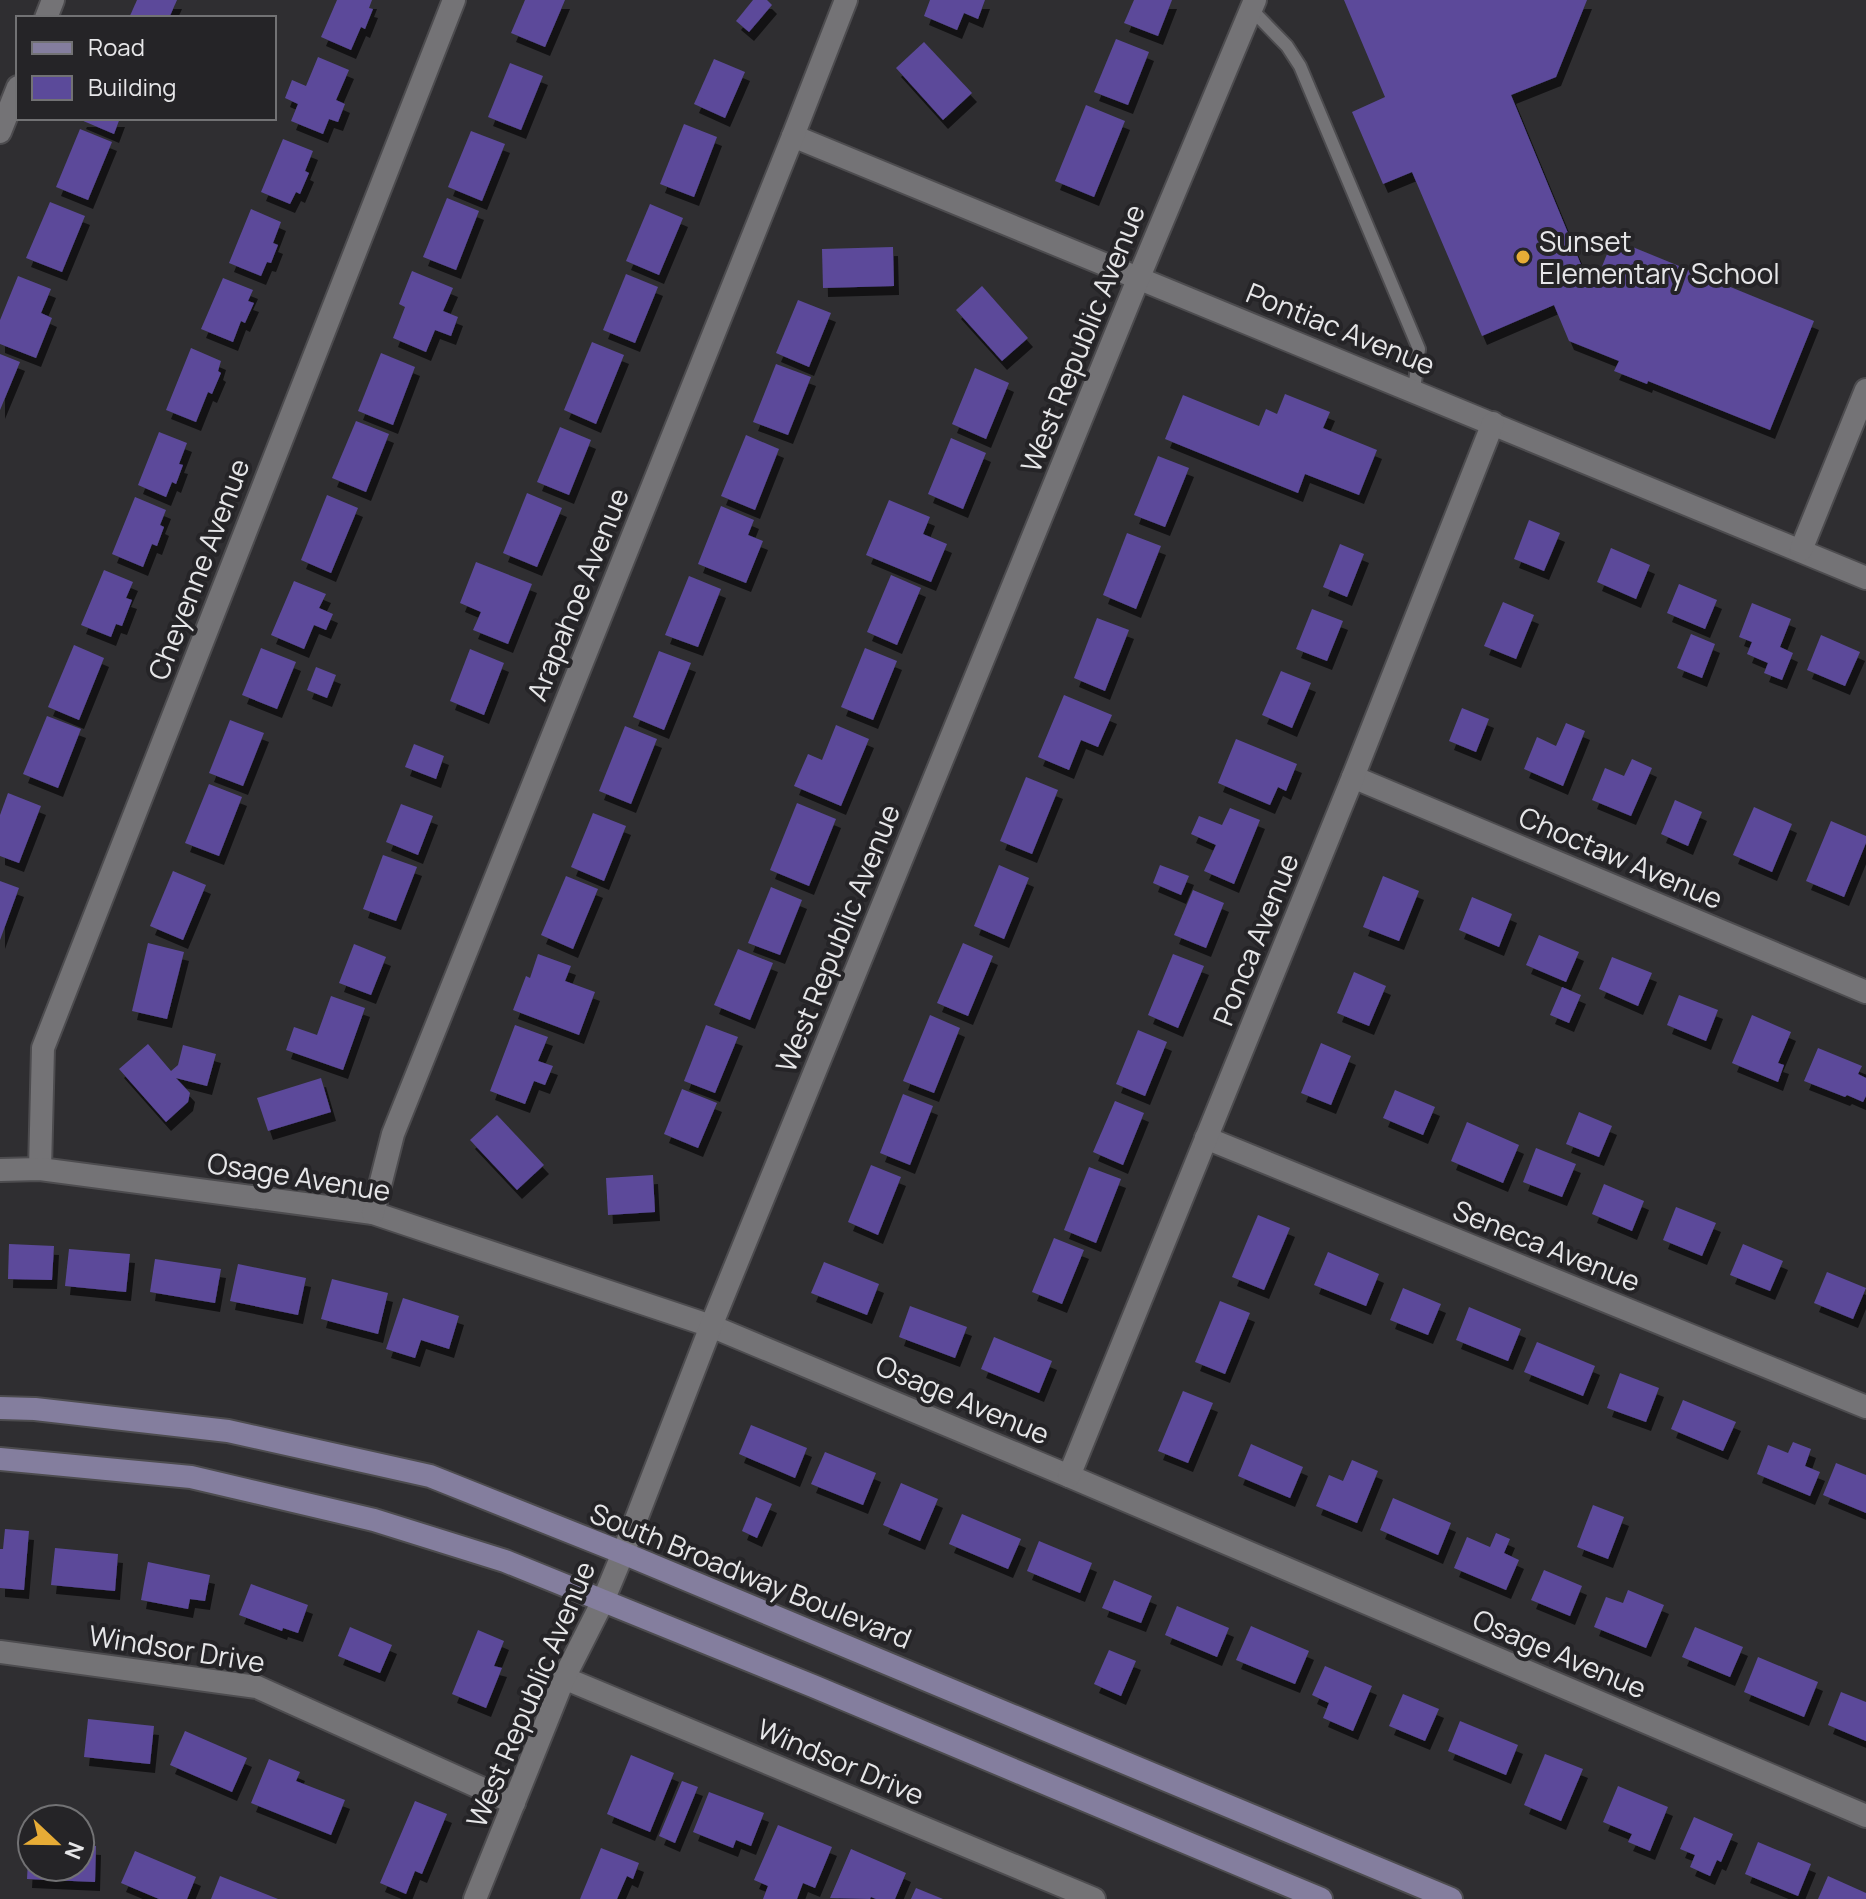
<svg xmlns="http://www.w3.org/2000/svg" width="1866" height="1899" viewBox="0 0 1866 1899" font-family="Manrope,sans-serif">
	<defs>
		<filter id="shadow"><feDropShadow dx="5" dy="9" stdDeviation="0" flood-color="#0009"/></filter>
	</defs>
	<rect width="100%" height="100%" fill="#2f2e31"/>
	<g fill="#5b4a9a" filter="url(#shadow)">
		<path d="M137,0H177L169,18H129Z"/>
		<path d="M337,0H372L369,8L373,9L365,29L361,27L351,50L321,37Z"/>
		<path d="M525,0H565L545,47L511,33Z"/>
		<path d="M753,0H767L772,5L749,32L736,21Z"/>
		<path d="M930,0H985L978,19L964,13L957,30L924,16Z"/>
		<path d="M1134,0H1172L1158,36L1124,23Z"/>
		<path d="M1344,0H1587L1556,77L1511,95L1582,267L1599,274L1613,239L1814,321L1770,430L1648,381L1647,384L1614,371L1619,361L1569,341L1554,305L1482,336L1412,172L1383,184L1352,112L1385,97Z"/>
		<path d="M1116,39L1149,52L1128,105L1094,92Z"/>
		<path d="M924,42L972,93L943,120L896,68Z"/>
		<path d="M318,57L349,70L336,100L345,104L338,122L329,119L323,134L291,121L298,104L285,98L292,80L306,86Z"/>
		<path d="M714,59L745,72L725,118L694,104Z"/>
		<path d="M510,63L543,76L521,130L488,117Z"/>
		<path d="M1086,105L1125,121L1094,197L1055,181Z"/>
		<path d="M82,118H120L114,134L81,120Z"/>
		<path d="M684,124L717,137L694,197L660,184Z"/>
		<path d="M80,129L112,142L88,200L56,187Z"/>
		<path d="M471,131L505,144L482,201L448,187Z"/>
		<path d="M283,139L313,151L305,171L309,173L300,194L296,192L290,204L261,192Z"/>
		<path d="M447,198L479,211L456,270L423,257Z"/>
		<path d="M50,202L85,216L62,272L26,258Z"/>
		<path d="M650,204L683,218L659,275L626,261Z"/>
		<path d="M251,209L281,222L273,243L278,245L271,263L267,262L261,276L229,263Z"/>
		<path d="M893,247L894,286L823,288L822,249Z"/>
		<path d="M412,271L453,288L443,311L458,317L451,336L435,330L426,352L393,338L405,307L399,304Z"/>
		<path d="M626,274L658,287L635,343L603,330Z"/>
		<path d="M18,276L51,289L41,313L52,318L36,358L0,344V320Z"/>
		<path d="M223,278L253,290L248,301L254,303L245,323L241,321L233,342L201,329Z"/>
		<path d="M982,286L1028,338L1002,361L956,310Z"/>
		<path d="M798,300L831,313L809,367L776,353Z"/>
		<path d="M592,342L624,355L596,424L564,410Z"/>
		<path d="M191,348L221,361L218,371L221,373L212,394L208,392L196,422L166,410Z"/>
		<path d="M381,353L415,367L393,425L358,411Z"/>
		<path d="M0,354L20,362L0,410Z"/>
		<path d="M776,364L811,377L788,435L753,422Z"/>
		<path d="M975,368L1009,383L986,439L952,424Z"/>
		<path d="M1285,394L1330,412L1323,428L1377,450L1359,495L1305,474L1298,493L1165,439L1183,395L1259,426L1266,409L1277,414Z"/>
		<path d="M356,421L389,434L366,492L332,478Z"/>
		<path d="M560,427L591,440L569,495L537,482Z"/>
		<path d="M159,432L187,443L179,464L183,465L176,484L172,482L166,497L138,485Z"/>
		<path d="M746,435L779,449L755,510L721,496Z"/>
		<path d="M951,438L986,453L963,509L928,494Z"/>
		<path d="M1158,456L1189,468L1165,527L1134,515Z"/>
		<path d="M527,493L562,508L537,567L503,553Z"/>
		<path d="M327,495L358,508L331,573L301,560Z"/>
		<path d="M135,497L166,510L160,525L164,527L157,546L152,544L143,567L112,554Z"/>
		<path d="M889,500L930,517L923,534L947,544L931,582L866,555Z"/>
		<path d="M721,506L754,520L748,535L763,541L746,583L698,564Z"/>
		<path d="M1529,520L1560,533L1544,571L1514,559Z"/>
		<path d="M1127,533L1161,546L1136,609L1103,595Z"/>
		<path d="M1340,544L1364,554L1347,597L1323,587Z"/>
		<path d="M1611,548L1650,565L1636,599L1597,582Z"/>
		<path d="M476,562L532,584L508,644L473,630L481,612L460,603Z"/>
		<path d="M104,570L133,582L126,598L132,600L122,626L116,624L111,637L81,625Z"/>
		<path d="M891,575L921,588L897,645L867,632Z"/>
		<path d="M689,576L721,589L698,647L665,635Z"/>
		<path d="M294,581L326,594L319,608L333,614L326,630L314,625L304,649L271,635Z"/>
		<path d="M1679,584L1717,600L1705,629L1667,613Z"/>
		<path d="M1503,602L1534,615L1516,659L1484,646Z"/>
		<path d="M1752,603L1791,619L1780,647L1793,653L1782,680L1764,673L1768,663L1747,654L1752,642L1739,637Z"/>
		<path d="M1312,609L1343,621L1327,661L1296,649Z"/>
		<path d="M1097,618L1129,630L1105,691L1074,678Z"/>
		<path d="M1691,634L1715,644L1702,678L1677,668Z"/>
		<path d="M1821,635L1860,652L1845,686L1807,670Z"/>
		<path d="M74,645L104,658L79,720L48,707Z"/>
		<path d="M261,648L296,662L277,709L242,695Z"/>
		<path d="M865,648L897,661L873,720L841,707Z"/>
		<path d="M470,649L504,663L484,715L450,701Z"/>
		<path d="M659,651L691,663L664,730L633,717Z"/>
		<path d="M316,667L336,675L327,698L307,690Z"/>
		<path d="M1281,671L1311,683L1292,728L1262,715Z"/>
		<path d="M1064,695L1112,715L1098,747L1081,740L1069,770L1038,757Z"/>
		<path d="M1462,708L1489,719L1476,752L1449,741Z"/>
		<path d="M47,716L81,729L58,788L23,774Z"/>
		<path d="M230,720L264,733L243,786L209,773Z"/>
		<path d="M1566,723L1585,731L1563,786L1524,769L1537,737L1556,746Z"/>
		<path d="M836,725L869,739L841,806L794,786L808,754L822,760Z"/>
		<path d="M625,726L657,739L631,804L599,791Z"/>
		<path d="M1236,739L1297,764L1286,791L1278,787L1270,805L1218,783Z"/>
		<path d="M414,744L444,756L436,779L405,767Z"/>
		<path d="M1632,759L1652,768L1631,816L1592,800L1605,768L1624,776Z"/>
		<path d="M1026,777L1058,790L1032,854L1000,841Z"/>
		<path d="M209,784L242,797L219,856L185,843Z"/>
		<path d="M8,793L41,806L19,863L0,856V815Z"/>
		<path d="M1675,800L1702,812L1688,846L1661,834Z"/>
		<path d="M797,803L836,819L809,886L770,870Z"/>
		<path d="M401,804L433,816L418,855L386,842Z"/>
		<path d="M1754,807L1792,824L1772,872L1733,855Z"/>
		<path d="M1230,808L1260,820L1234,884L1204,871L1216,845L1191,834L1199,816L1222,825Z"/>
		<path d="M593,813L626,826L604,881L571,867Z"/>
		<path d="M1831,821L1866,836V843L1844,897L1806,881Z"/>
		<path d="M383,855L417,867L396,921L363,909Z"/>
		<path d="M999,865L1029,878L1004,939L974,926Z"/>
		<path d="M1160,865L1189,876L1181,895L1153,883Z"/>
		<path d="M173,871L206,885L183,940L150,926Z"/>
		<path d="M566,876L598,889L573,949L541,935Z"/>
		<path d="M1383,876L1419,891L1399,941L1363,927Z"/>
		<path d="M0,881L19,888L0,940Z"/>
		<path d="M771,887L802,900L780,955L748,943Z"/>
		<path d="M1193,890L1224,903L1206,948L1174,935Z"/>
		<path d="M1472,897L1512,914L1499,947L1459,930Z"/>
		<path d="M1539,935L1579,952L1566,982L1526,965Z"/>
		<path d="M148,943L184,952L167,1019L132,1011Z"/>
		<path d="M963,943L993,956L968,1016L937,1003Z"/>
		<path d="M354,944L386,957L371,995L339,983Z"/>
		<path d="M738,949L773,963L750,1020L714,1005Z"/>
		<path d="M538,954L571,966L565,981L595,992L579,1035L513,1010L526,976L530,978Z"/>
		<path d="M1173,954L1204,966L1178,1028L1148,1015Z"/>
		<path d="M1612,957L1652,973L1638,1006L1599,989Z"/>
		<path d="M1354,972L1386,986L1369,1026L1337,1013Z"/>
		<path d="M1562,987L1581,995L1569,1023L1550,1015Z"/>
		<path d="M1679,995L1718,1010L1706,1041L1667,1025Z"/>
		<path d="M331,996L365,1008L343,1070L286,1050L294,1027L317,1035Z"/>
		<path d="M930,1015L960,1028L934,1093L903,1081Z"/>
		<path d="M1752,1015L1791,1032L1778,1063L1784,1065L1778,1082L1732,1063Z"/>
		<path d="M515,1025L548,1037L538,1061L553,1066L545,1085L534,1081L525,1104L490,1091Z"/>
		<path d="M706,1025L738,1037L715,1093L684,1081Z"/>
		<path d="M1138,1030L1167,1042L1145,1096L1116,1084Z"/>
		<path d="M1321,1043L1351,1056L1331,1105L1301,1093Z"/>
		<path d="M148,1044L171,1071L178,1065L183,1045L216,1054L207,1086L176,1078L190,1093L188,1102L166,1122L119,1069Z"/>
		<path d="M1818,1048L1862,1066L1858,1074L1866,1078V1096L1863,1102L1847,1095L1845,1097L1804,1081Z"/>
		<path d="M321,1078L331,1112L268,1131L257,1098Z"/>
		<path d="M682,1089L717,1103L698,1148L664,1134Z"/>
		<path d="M1395,1090L1435,1107L1423,1135L1383,1118Z"/>
		<path d="M903,1094L933,1106L910,1165L880,1153Z"/>
		<path d="M1115,1101L1144,1113L1123,1165L1093,1152Z"/>
		<path d="M1579,1112L1612,1126L1599,1157L1566,1144Z"/>
		<path d="M497,1115L544,1165L517,1190L470,1140Z"/>
		<path d="M1467,1122L1519,1145L1503,1183L1451,1161Z"/>
		<path d="M1536,1148L1576,1164L1562,1197L1523,1182Z"/>
		<path d="M871,1165L901,1177L878,1235L848,1222Z"/>
		<path d="M1089,1167L1121,1179L1096,1243L1064,1230Z"/>
		<path d="M653,1175L655,1212L608,1215L606,1178Z"/>
		<path d="M1604,1184L1644,1201L1632,1231L1592,1214Z"/>
		<path d="M1676,1207L1716,1223L1702,1256L1663,1240Z"/>
		<path d="M1258,1215L1290,1228L1264,1290L1232,1277Z"/>
		<path d="M1054,1238L1084,1250L1062,1304L1032,1292Z"/>
		<path d="M9,1244L54,1246L52,1280L8,1279Z"/>
		<path d="M1743,1244L1783,1261L1770,1291L1730,1275Z"/>
		<path d="M69,1249L130,1254L126,1292L65,1286Z"/>
		<path d="M1328,1252L1379,1274L1366,1306L1314,1285Z"/>
		<path d="M155,1259L221,1269L215,1303L150,1292Z"/>
		<path d="M824,1262L879,1284L867,1315L811,1293Z"/>
		<path d="M238,1264L306,1278L298,1315L230,1301Z"/>
		<path d="M1827,1272L1866,1288L1853,1319L1814,1303Z"/>
		<path d="M332,1279L388,1293L378,1334L321,1319Z"/>
		<path d="M1403,1288L1441,1304L1428,1335L1390,1320Z"/>
		<path d="M403,1298L459,1316L449,1349L421,1340L415,1358L386,1349Z"/>
		<path d="M1220,1301L1250,1313L1225,1374L1195,1362Z"/>
		<path d="M910,1306L967,1327L955,1358L899,1337Z"/>
		<path d="M1469,1307L1521,1329L1508,1361L1456,1340Z"/>
		<path d="M994,1337L1052,1361L1039,1393L981,1369Z"/>
		<path d="M1537,1342L1595,1366L1583,1396L1524,1372Z"/>
		<path d="M1620,1373L1659,1388L1646,1422L1607,1408Z"/>
		<path d="M1183,1391L1213,1403L1188,1463L1158,1451Z"/>
		<path d="M1683,1400L1736,1422L1723,1451L1671,1429Z"/>
		<path d="M751,1425L807,1448L795,1478L739,1454Z"/>
		<path d="M1793,1442L1811,1449L1805,1466L1820,1472L1810,1496L1757,1474L1768,1445L1788,1453Z"/>
		<path d="M1251,1444L1303,1467L1290,1498L1238,1476Z"/>
		<path d="M825,1452L876,1473L863,1505L811,1484Z"/>
		<path d="M1352,1460L1378,1471L1357,1523L1316,1506L1329,1475L1343,1481Z"/>
		<path d="M1836,1463L1866,1475V1513L1823,1495Z"/>
		<path d="M901,1483L938,1499L920,1541L883,1525Z"/>
		<path d="M756,1497L772,1504L757,1538L742,1531Z"/>
		<path d="M1393,1498L1451,1523L1438,1555L1380,1530Z"/>
		<path d="M1593,1505L1624,1517L1608,1559L1577,1547Z"/>
		<path d="M962,1514L1021,1539L1008,1569L949,1544Z"/>
		<path d="M5,1529L29,1531L24,1590L0,1588V1549H3Z"/>
		<path d="M1496,1533L1510,1539L1504,1553L1519,1560L1506,1590L1454,1568L1467,1537L1490,1547Z"/>
		<path d="M1039,1541L1092,1563L1080,1593L1027,1571Z"/>
		<path d="M55,1548L118,1554L115,1591L51,1585Z"/>
		<path d="M148,1562L210,1575L205,1601L190,1599L188,1609L141,1600Z"/>
		<path d="M1544,1570L1582,1586L1570,1616L1531,1600Z"/>
		<path d="M1114,1580L1152,1596L1141,1623L1102,1608Z"/>
		<path d="M251,1584L308,1605L298,1633L283,1628L282,1631L239,1615Z"/>
		<path d="M1628,1590L1664,1605L1646,1648L1594,1627L1606,1597L1623,1603Z"/>
		<path d="M1177,1606L1229,1628L1217,1657L1165,1635Z"/>
		<path d="M1251,1626L1309,1651L1295,1684L1236,1660Z"/>
		<path d="M350,1627L392,1645L380,1673L338,1656Z"/>
		<path d="M1695,1627L1743,1647L1730,1677L1682,1657Z"/>
		<path d="M478,1630L504,1641L494,1666L502,1668L486,1708L452,1694Z"/>
		<path d="M1109,1650L1136,1661L1121,1696L1094,1684Z"/>
		<path d="M1758,1657L1818,1682L1804,1717L1744,1692Z"/>
		<path d="M1325,1666L1372,1686L1353,1731L1323,1718L1329,1703L1312,1695Z"/>
		<path d="M1841,1692L1866,1702V1741L1828,1725Z"/>
		<path d="M1403,1694L1439,1709L1425,1741L1389,1726Z"/>
		<path d="M88,1719L154,1726L150,1764L84,1757Z"/>
		<path d="M1460,1721L1518,1745L1506,1775L1448,1751Z"/>
		<path d="M185,1731L247,1758L232,1792L170,1765Z"/>
		<path d="M1545,1754L1583,1769L1561,1821L1524,1805Z"/>
		<path d="M631,1755L674,1773L650,1832L607,1814Z"/>
		<path d="M269,1759L300,1772L296,1781L345,1800L331,1835L251,1803Z"/>
		<path d="M682,1781L698,1787L675,1843L659,1836Z"/>
		<path d="M1618,1786L1668,1807L1650,1851L1628,1842L1632,1834L1603,1822Z"/>
		<path d="M709,1792L764,1813L751,1846L736,1840L733,1848L693,1832Z"/>
		<path d="M415,1801L447,1814L422,1874L415,1871L406,1894L380,1883Z"/>
		<path d="M1694,1817L1733,1834L1721,1862L1717,1860L1710,1876L1690,1867L1695,1855L1680,1849Z"/>
		<path d="M778,1825L832,1847L815,1888L803,1883L797,1899H763L768,1886L754,1880Z"/>
		<path d="M1758,1842L1811,1864L1798,1896L1745,1874Z"/>
		<path d="M29,1843H32V1867H80V1845L96,1846L95,1882L27,1879Z"/>
		<path d="M601,1848L639,1863L633,1879L627,1876L617,1899H580Z"/>
		<path d="M851,1849L906,1873L895,1899H876L871,1897L870,1899L830,1898Z"/>
		<path d="M135,1851L196,1877L187,1899H159L121,1883Z"/>
		<path d="M220,1876L278,1899H211Z"/>
		<path d="M1828,1876L1866,1893V1899H1818Z"/>
		<path d="M916,1888L943,1899H911Z"/>
	</g>
	<g fill="none" stroke-linecap="round" stroke-linejoin="round">
		<defs>
			<path id="service" d="M1251,9L1287,46L1300,66L1419,349L1414,391"/>
			<g id="minor">
				<path d="M46,18L53,0"/>
				<path d="M0,132L18,87"/>
				<path d="M793,136L1866,578"/>
				<path d="M1801,550L1866,390"/>
				<path d="M1353,777L1866,992"/>
				<path d="M1206,1138L1866,1407"/>
				<path d="M40,1169L43,1048L454,0"/>
				<path d="M0,1170L40,1169L373,1213L711,1326L1069,1476L1866,1816"/>
				<path d="M373,1213L393,1134L793,136L846,0"/>
				<path d="M1069,1476L1353,777L1493,423"/>
				<path d="M0,1652L257,1687L514,1803"/>
				<path d="M564,1678L1094,1899"/>
			</g>
			<path id="tertiary" d="M475,1899L564,1678L603,1601L623,1553L711,1326L1139,277L1255,0"/>
			<g id="secondary">
				<path d="M0,1408L35,1409L228,1431L430,1476L623,1553L1451,1899"/>
				<path d="M0,1459L191,1477L374,1520L505,1561L813,1686L1321,1899"/>
			</g>
		</defs>
		<use href="#service" stroke="#4d4c4f" stroke-width="16"/>
		<use href="#minor" stroke="#4d4c4f" stroke-width="26"/>
		<use href="#tertiary" stroke="#4d4c4f" stroke-width="26"/>
		<use href="#secondary" stroke="#4d4c4f" stroke-width="26"/>
		<use href="#service" stroke="#747376" stroke-width="12"/>
		<use href="#minor" stroke="#747376" stroke-width="22"/>
		<use href="#tertiary" stroke="#747376" stroke-width="22"/>
		<use href="#secondary" stroke="#847e9e" stroke-width="22"/>
	</g>
	<circle fill="#e7ac36" stroke="#252427" stroke-width="3" cx="1523" cy="257" r="8"/>
	<g text-anchor="middle" dominant-baseline="central" stroke-width="8" stroke-linejoin="round" paint-order="stroke">
		<g font-size="28" fill="#e6e6e8" stroke="#252427" text-anchor="start">
			<text x="1539" y="241">Sunset<tspan x="1539" dy="32">Elementary School</tspan></text>
		</g>
		<g font-size="28" fill="#e6e6e8" stroke="#252427">
			<text transform="translate(1341 328) rotate(22)">Pontiac Avenue</text>
			<text transform="translate(1082 338) rotate(-68)">West Republic Avenue</text>
			<text transform="translate(198 569) rotate(-69)">Cheyenne Avenue</text>
			<text transform="translate(577 594) rotate(-68)">Arapahoe Avenue</text>
			<text transform="translate(1621 857) rotate(23)">Choctaw Avenue</text>
			<text transform="translate(837 938) rotate(-68)">West Republic Avenue</text>
			<text transform="translate(1255 939) rotate(-68)">Ponca Avenue</text>
			<text transform="translate(299 1176) rotate(9)">Osage Avenue</text>
			<text transform="translate(1547 1245) rotate(22)">Seneca Avenue</text>
			<text transform="translate(963 1399) rotate(23)">Osage Avenue</text>
			<text transform="translate(751 1575) rotate(22)">South Broadway Boulevard</text>
			<text transform="translate(177 1648) rotate(9)">Windsor Drive</text>
			<text transform="translate(1560 1653) rotate(23)">Osage Avenue</text>
			<text transform="translate(530 1694) rotate(-67)">West Republic Avenue</text>
			<text transform="translate(841 1761) rotate(23)">Windsor Drive</text>
		</g>
	</g>
	<rect x="16" y="16" width="260" height="104" fill="#252427" stroke="#727274" stroke-width="2"/>
	<rect x="32" y="42" width="40" height="12" fill="#847e9e" stroke="#727274" stroke-width="2"/>
	<text x="88" y="56" font-size="24" fill="#e6e6e8">Road</text>
	<rect x="32" y="76" width="40" height="24" fill="#5b4a9a" stroke="#727274" stroke-width="2"/>
	<text x="88" y="96" font-size="24" fill="#e6e6e8">Building</text>
	<g transform="translate(56 1843) rotate(112)"><circle r="38" fill="#252427" stroke="#727274" stroke-width="2"/>
	<path d="M0-6L14 30L0 20L-14 30Z" fill="#e7ac36"/>
	<text y="-12" font-size="22" font-weight="bold" text-anchor="middle" fill="#e6e6e8">N</text>
	</g>
</svg>
